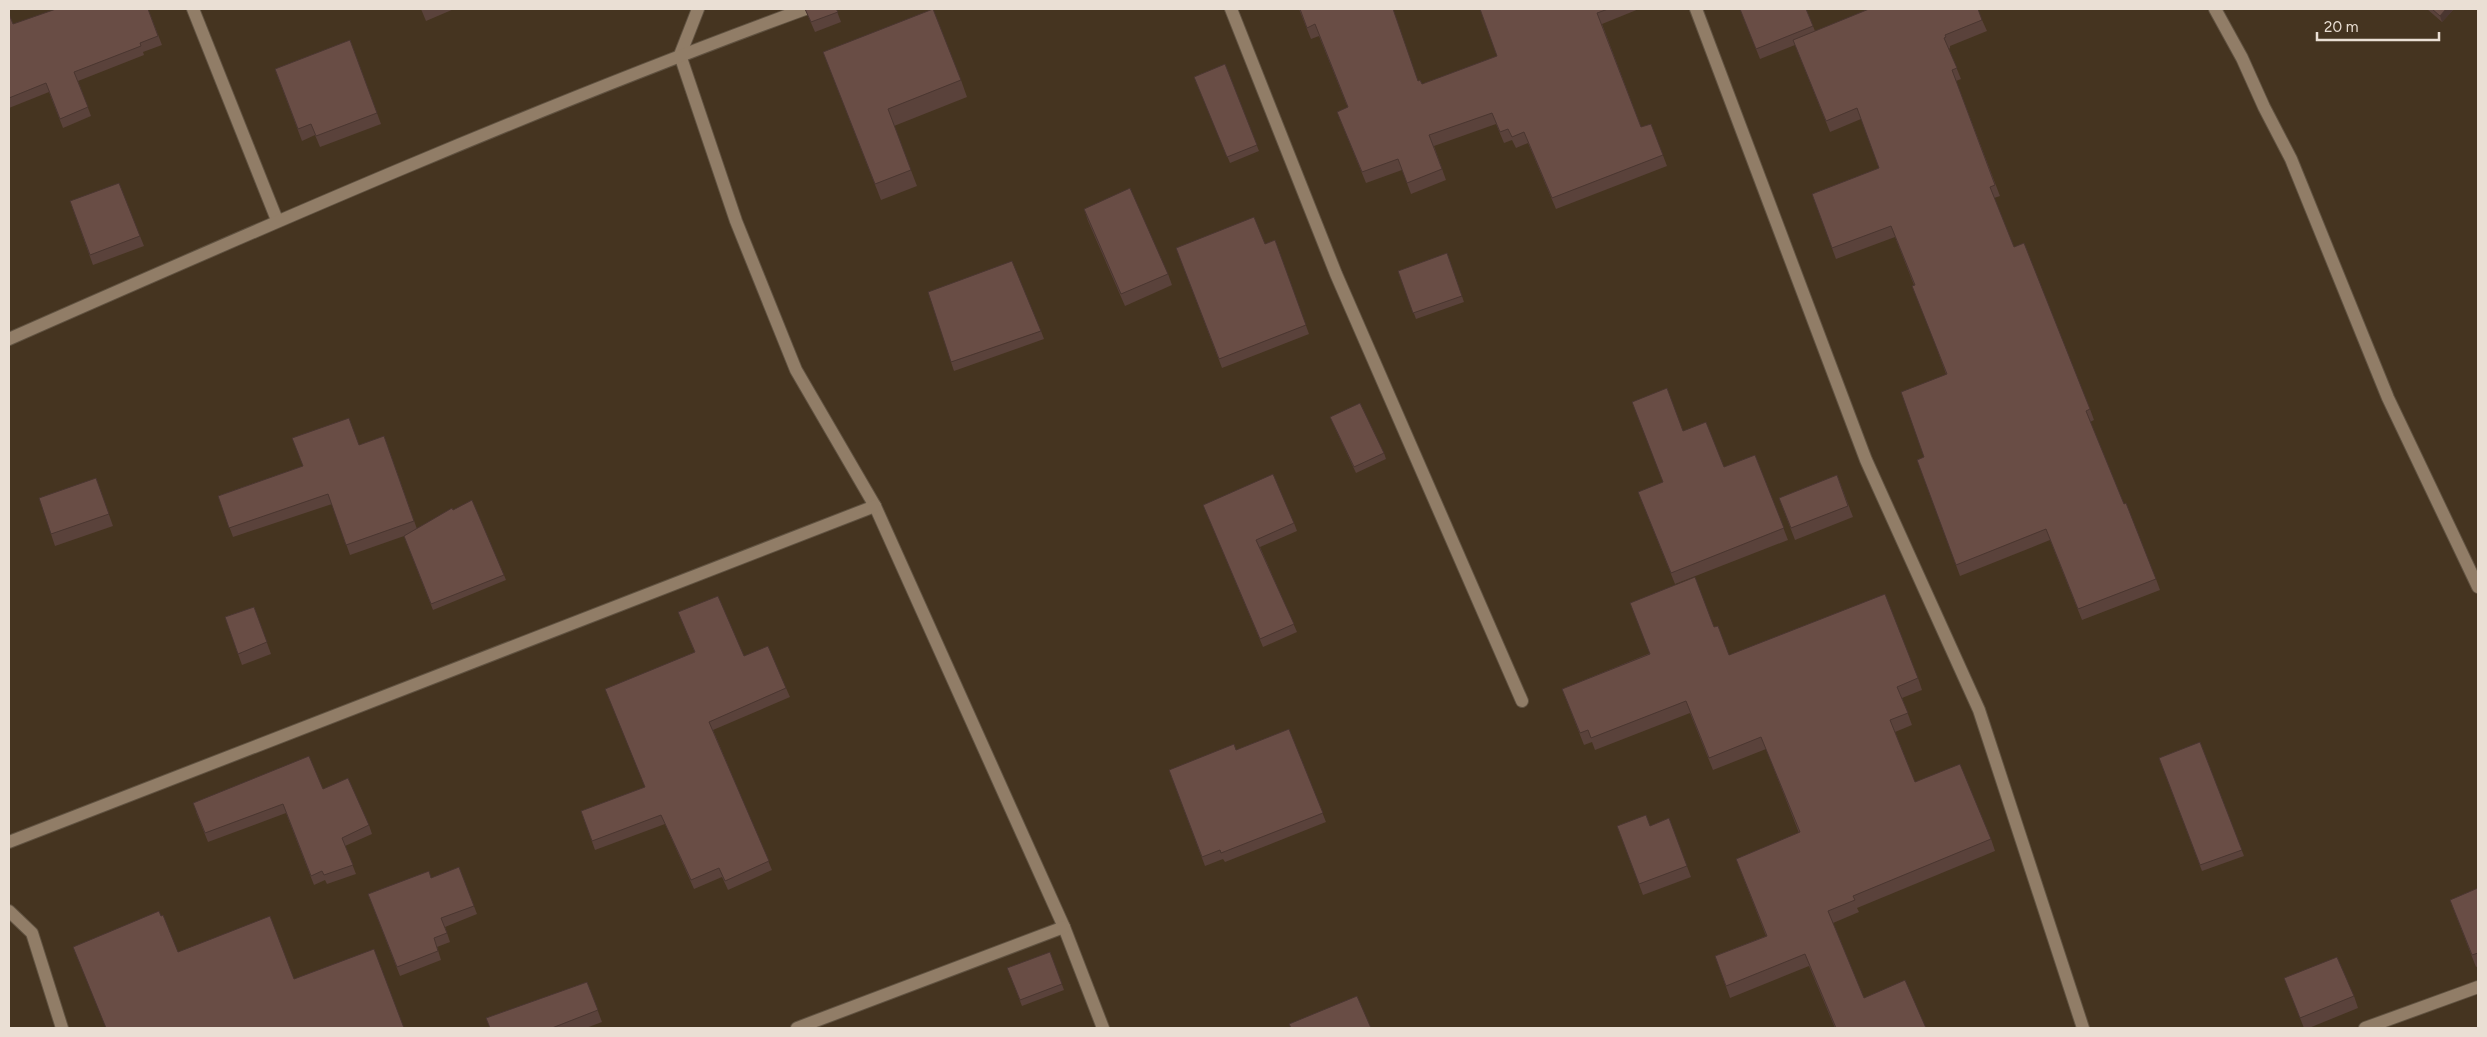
<svg xmlns="http://www.w3.org/2000/svg" width="2487" height="1037" viewBox="0 0 2487 1037" font-family="Figtree,sans-serif">
	<rect width="100%" height="100%" fill="#453420"/>
	<g fill="none" stroke-linecap="round" stroke-linejoin="round">
		<defs>
			<g id="minor">
				<path d="M193,9L277,220"/>
				<path d="M698,9L680,55L736,221L796,370L875,506L1064,927L1103,1028"/>
				<path d="M1231,9L1336,274L1522,701"/>
				<path d="M1696,9L1866,460L1979,710L2083,1028"/>
				<path d="M2215,9L2242,58L2264,107L2291,159L2388,398L2478,587"/>
				<path d="M9,339C272,223 535,108 805,9"/>
				<path d="M9,842L875,506"/>
				<path d="M9,911L32,933L62,1028"/>
				<path d="M797,1028L1064,927"/>
				<path d="M2365,1028L2478,987"/>
			</g>
		</defs>
		<use href="#minor" stroke="#605241" stroke-width="14"/>
		<use href="#minor" stroke="#917d67" stroke-width="12"/>
	</g>
	<g fill="#5a423b">
		<path d="M148,9L162,45L143,52L144,55L78,81L91,116L63,128L49,92L9,108V14L13,24Z"/>
		<path d="M421,9H454L426,21Z"/>
		<path d="M805,9H836L841,22L815,32Z"/>
		<path d="M1299,9L1422,84L1497,56L1480,9H1639L1602,24L1641,127L1651,124L1667,166L1556,209L1528,143L1516,148L1512,140L1504,143L1496,124L1434,146L1446,180L1411,194L1402,170L1366,183L1337,112L1348,108L1319,36L1311,39Z"/>
		<path d="M1740,9H1806L1815,31L1982,20L1987,31L1950,46V48L1949,49L1961,79L1956,81L2000,196L1994,198L2014,247L2090,409L2094,420L2090,422L2124,504L2156,579L2160,590L2082,620L2050,540L1960,576L1917,460L1924,457L1946,374L1914,285L1895,237L1836,259L1812,194L1879,168L1861,119L1830,132L1795,45L1760,59Z"/>
		<path d="M2427,9H2454L2442,22Z"/>
		<path d="M350,40L381,124L320,147L315,135L302,141L275,69Z"/>
		<path d="M823,52L961,80L967,97L894,126L917,186L881,200Z"/>
		<path d="M1225,64L1259,151L1230,163L1194,77Z"/>
		<path d="M70,201L140,236L144,246L93,265Z"/>
		<path d="M1084,209L1168,274L1172,285L1125,306L1088,221Z"/>
		<path d="M1275,240L1309,334L1222,368L1176,248L1265,244Z"/>
		<path d="M1447,253L1464,302L1416,319L1398,271Z"/>
		<path d="M1041,331L1044,339L954,371L951,362Z"/>
		<path d="M1330,417L1384,453L1386,459L1356,473Z"/>
		<path d="M1683,431L1724,467L1755,455L1788,540L1675,584L1638,492L1663,483Z"/>
		<path d="M384,436L417,529L504,575L506,580L433,610L404,536L407,535L350,555L332,504L233,537L218,496L303,466Z"/>
		<path d="M1837,475L1853,517L1795,540L1779,498Z"/>
		<path d="M96,478L113,526L55,546L51,534Z"/>
		<path d="M1203,505L1294,523L1297,531L1260,547L1297,632L1263,647Z"/>
		<path d="M254,607L271,654L242,665L225,617Z"/>
		<path d="M678,612L744,656L786,688L790,697L713,730L772,870L728,890L722,877L694,889L665,824L595,850L581,811L645,787L695,653Z"/>
		<path d="M1714,627L1729,655L1918,678L1922,690L1902,698L1912,725L1895,732L1915,782L1991,839L1995,851L1857,908L1859,912L1833,923L1864,998L1926,1028H1835L1809,966L1730,998L1715,956L1766,936L1736,859L1799,833L1766,749L1713,770L1690,713L1595,750L1592,742L1584,745L1562,689Z"/>
		<path d="M1289,729L1326,822L1225,862L1223,859L1205,866L1169,770L1236,750Z"/>
		<path d="M2200,742L2244,856L2202,871L2159,758Z"/>
		<path d="M323,789L369,825L372,834L345,846L356,874L327,884L325,880L314,885L286,813L208,842L196,812Z"/>
		<path d="M1669,818L1691,877L1643,895L1617,826H1650Z"/>
		<path d="M459,867L477,914L445,927L450,942L437,947L441,960L400,976L368,894L431,878Z"/>
		<path d="M2478,888V966L2476,967L2450,900Z"/>
		<path d="M1050,952L1064,990L1022,1006L1007,968Z"/>
		<path d="M2284,978L2354,996L2358,1008L2309,1028H2304Z"/>
		<path d="M587,982L602,1022L586,1028H490L486,1018Z"/>
	</g>
	<path fill="#4a3630" d="M2446,9H2454L2442,22L2440,16Z"/>
	<g fill="#694d45" stroke="#4a3630">
		<path d="M56,9H148L158,36L140,43L141,46L74,72L88,107L60,119L46,83L9,98V14L13,24Z"/>
		<path d="M805,9H836L838,12L811,22Z"/>
		<path d="M933,9L961,80L888,109L911,170L875,184L823,52Z"/>
		<path d="M1300,9H1393L1418,81L1420,80L1422,84L1497,56L1480,9H1608L1597,13L1641,127L1651,124L1663,155L1552,198L1524,132L1512,137L1508,129L1500,132L1492,113L1429,135L1442,169L1407,183L1398,159L1362,172L1337,112L1348,107L1315,24L1307,28Z"/>
		<path d="M1740,9H1806L1813,26L1756,49Z"/>
		<path d="M1869,9H1978L1982,20L1945,35L1946,37L1944,38L1957,68L1952,70L1995,185L1990,187L2014,247L2024,243L2090,409L2086,411L2124,504L2126,503L2156,579L2078,609L2046,529L1956,565L1917,460L1924,457L1901,392L1947,374L1912,286L1915,285L1891,226L1832,248L1812,194L1879,168L1857,108L1826,121L1793,40Z"/>
		<path d="M2432,9H2446L2440,16Z"/>
		<path d="M350,40L377,113L316,136L311,124L298,129L275,69Z"/>
		<path d="M1225,64L1257,145L1227,157L1194,77Z"/>
		<path d="M119,183L140,236L90,255L70,201Z"/>
		<path d="M1130,188L1168,274L1121,294L1084,209Z"/>
		<path d="M1254,217L1265,244L1275,240L1306,325L1219,359L1176,248Z"/>
		<path d="M1447,253L1462,296L1413,313L1398,271Z"/>
		<path d="M1012,261L1041,331L951,362L928,292Z"/>
		<path d="M1667,388L1683,431L1706,422L1724,467L1755,455L1784,528L1671,573L1638,492L1663,482L1632,402Z"/>
		<path d="M1360,403L1384,453L1354,467L1330,417Z"/>
		<path d="M349,418L359,445L384,436L414,521L346,545L328,494L229,528L218,496L303,466L292,438Z"/>
		<path d="M1273,474L1294,523L1256,540L1294,624L1260,639L1203,505Z"/>
		<path d="M1837,475L1848,506L1791,528L1779,498Z"/>
		<path d="M96,478L109,514L51,534L39,498Z"/>
		<path d="M472,500L504,575L431,604L404,536L452,508L453,510Z"/>
		<path d="M1695,577L1714,627L1718,626L1729,655L1885,594L1918,678L1897,687L1908,713L1890,720L1915,782L1960,764L1991,839L1853,896L1855,900L1828,911L1864,998L1905,980L1926,1028H1836L1805,954L1726,986L1715,956L1767,936L1736,859L1800,832L1761,737L1709,758L1686,701L1591,738L1588,730L1580,733L1562,689L1650,654L1630,603Z"/>
		<path d="M718,596L744,656L768,646L786,688L709,722L769,861L725,881L719,868L691,880L661,815L592,841L581,811L645,787L605,689L695,652L678,612Z"/>
		<path d="M254,607L267,642L238,654L225,617Z"/>
		<path d="M1289,729L1323,813L1221,853L1220,850L1202,857L1169,770L1234,744L1236,750Z"/>
		<path d="M2200,742L2242,850L2200,865L2159,758Z"/>
		<path d="M309,756L323,789L348,778L369,825L342,838L353,865L324,875L322,871L311,876L283,804L205,833L193,803Z"/>
		<path d="M1646,815L1650,826L1669,818L1687,866L1639,884L1617,826Z"/>
		<path d="M459,867L474,906L441,918L447,933L434,938L438,951L397,967L368,894L429,871L431,878Z"/>
		<path d="M2478,888V953L2472,955L2450,900Z"/>
		<path d="M159,911L161,916L163,915L178,952L270,916L294,979L374,949L404,1028H106L73,947Z"/>
		<path d="M1050,952L1062,984L1020,1000L1007,968Z"/>
		<path d="M2337,957L2354,996L2300,1018L2284,978Z"/>
		<path d="M587,982L598,1010L552,1028H490L486,1018Z"/>
		<path d="M1357,996L1371,1028H1291L1289,1024Z"/>
	</g>
	<rect width="2487" height="1037" fill="none" stroke="#eadfd4" stroke-width="20"/>
	<path d="M2317 32v8h122v-8" fill="none" stroke="#eadfd4" stroke-width="2.5"/>
	<text x="2324" y="32" font-size="15" fill="#eadfd4" stroke="#453420" stroke-width="4" paint-order="stroke">20 m</text>
</svg>
